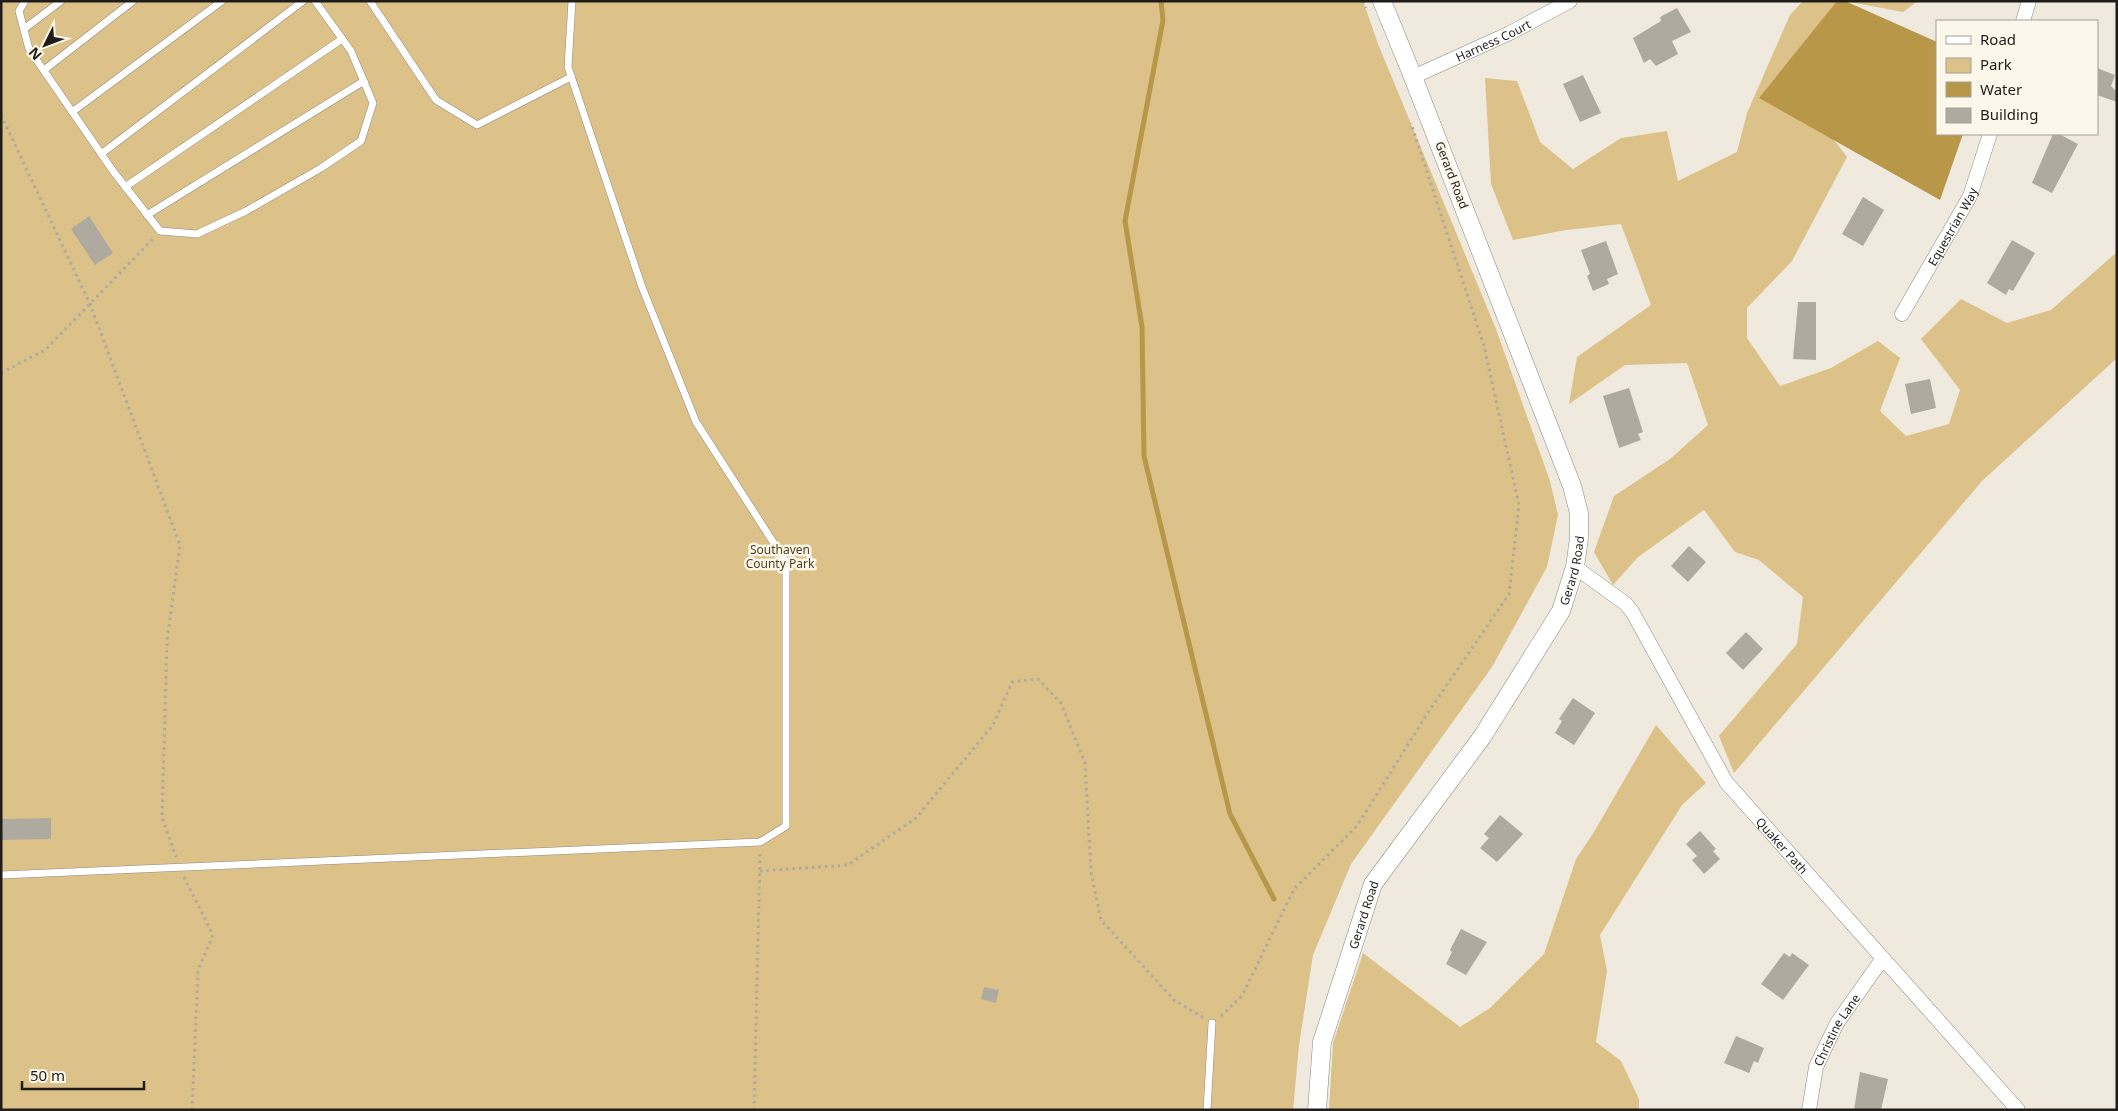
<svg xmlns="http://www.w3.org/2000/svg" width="2118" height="1111" viewBox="0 0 2118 1111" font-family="'Noto Sans',sans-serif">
	<rect width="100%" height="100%" fill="#efe9de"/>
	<g fill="#dcc288">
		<path d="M1,1H1363L1378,44L1496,329L1550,481L1558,515L1547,567L1492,667L1351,864L1313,955L1299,1045L1293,1110H1Z"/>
		<path d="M1803,1H1844L1825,128L1847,157L1792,261L1747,308V338L1780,386L1831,368L1878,341L1900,358L1880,411L1906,436L1949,424L1960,390L1921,339L1961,299L2007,323L2051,310L2117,252V358L1982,481L1734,773L1719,736L1797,644L1803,597L1759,560L1735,552L1704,510L1638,557L1613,585L1594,552L1614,496L1670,459L1708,425L1687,363L1625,365L1569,404L1577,357L1651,305L1621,224L1566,230L1513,240L1491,184L1485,78L1517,81L1540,142L1573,169L1621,138L1667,131L1678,181L1737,152L1747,113L1790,15Z"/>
		<path d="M1845,1H1918L1903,12Z"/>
		<path d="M1656,725L1706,783L1682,805L1600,935L1607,971L1596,1042L1621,1061L1639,1099V1110H1329L1333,1043L1363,953L1460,1027L1490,1008L1544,954L1576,859L1594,832Z"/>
	</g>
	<path fill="#b99749" d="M1837,1H1845L1937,42V134H1963L1940,200L1759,98Z"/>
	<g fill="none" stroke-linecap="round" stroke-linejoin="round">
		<path stroke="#b99749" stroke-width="5" d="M1161,1L1163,20L1125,221L1142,327L1144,456L1230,814L1274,899"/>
	</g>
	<g fill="#afaaa0">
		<path d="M1677,8L1691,32L1672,41L1678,54L1656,66L1650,59L1644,63L1633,38L1661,21L1660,17Z"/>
		<path d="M2097,68L2115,75L2111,86L2117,92V102L2097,95Z"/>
		<path d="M1583,75L1601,113L1580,122L1563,84Z"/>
		<path d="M2053,134H2059L2078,144L2052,193L2032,183Z"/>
		<path d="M1863,197L1884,210L1863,246L1842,234Z"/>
		<path d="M89,216L113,253L95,265L71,229Z"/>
		<path d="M2012,240L2035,253L2013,291L2009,289L2006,295L1987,283Z"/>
		<path d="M1606,241L1618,274L1607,279L1609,284L1593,291L1587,276L1590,274L1581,250Z"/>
		<path d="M1798,302H1816V360L1793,359Z"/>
		<path d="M1930,379L1936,408L1911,414L1905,384Z"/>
		<path d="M1629,388L1643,432L1638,434L1641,440L1619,448L1603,396Z"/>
		<path d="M1689,546L1706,562L1688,582L1671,566Z"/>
		<path d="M1746,632L1763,649L1743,670L1726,653Z"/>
		<path d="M1573,698L1595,713L1574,745L1555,733L1562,721L1559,719Z"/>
		<path d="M1500,815L1523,834L1497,862L1480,848L1489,838L1484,834Z"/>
		<path d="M51,818V839L1,840V819Z"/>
		<path d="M1700,831L1716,849L1713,851L1720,859L1704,874L1692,860L1697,856L1686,844Z"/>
		<path d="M1461,929L1487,942L1466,975L1446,964L1452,952L1450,950Z"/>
		<path d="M1784,953L1790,957L1792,953L1809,965L1783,1000L1761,984Z"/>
		<path d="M984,987L999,990L996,1003L981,999Z"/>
		<path d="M1736,1036L1764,1048L1758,1063L1754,1061L1749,1073L1724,1063Z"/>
		<path d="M1860,1072L1888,1079L1881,1110H1854Z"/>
	</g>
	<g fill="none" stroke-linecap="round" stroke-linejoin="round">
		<defs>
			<g id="service">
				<path d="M25,1L19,11L29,49L113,171L160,231L197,234L246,211L321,168L361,141L373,103L351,51L315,1"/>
				<path d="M370,1L436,100L477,125L571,77"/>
				<path d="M24,29L61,1"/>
				<path d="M44,70L133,1"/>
				<path d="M72,112L222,1"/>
				<path d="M101,154L303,1"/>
				<path d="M125,187L342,39"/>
				<path d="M147,215L364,81"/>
				<path d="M1,875L760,842L786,826V562L696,422L642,287L568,67L572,1"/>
				<path d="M1207,1110L1212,1023"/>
			</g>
			<g id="minor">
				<path d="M2023,21L2029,1"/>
				<path id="s1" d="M1413,77L1510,33L1570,1"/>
				<path id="s2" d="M1902,314L1970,196L1990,134"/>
				<path id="s3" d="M1575,567L1626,604L1633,613L1726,782L2018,1110"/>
				<path id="s4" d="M1809,1110L1816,1067L1837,1023L1883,958"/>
			</g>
			<g id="tertiary">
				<path id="s5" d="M1317,1110L1322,1042L1373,884L1482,737L1561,611L1575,567L1579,538V513L1572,486L1413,77L1382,1"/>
			</g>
		</defs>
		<use href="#service" stroke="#8d897e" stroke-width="8"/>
		<use href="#minor" stroke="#8d897e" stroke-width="15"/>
		<use href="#tertiary" stroke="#8d897e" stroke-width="19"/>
		<g stroke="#afaaa1" stroke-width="3" stroke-dasharray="2.5 4" stroke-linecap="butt">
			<path d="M1363,1L1366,8"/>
			<path d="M1,115L90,304L180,545L167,640L162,817L176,857"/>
			<path d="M1,373L45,350L153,239"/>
			<path d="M760,871L848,865L916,818L993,725L1012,682L1038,679L1061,703L1085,763L1091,872L1101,920L1174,1000L1204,1018"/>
			<path d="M184,877L213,935L198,970L192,1110"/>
			<path d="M1221,1016L1242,996L1294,889L1357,826L1429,711L1509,594L1519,505L1484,346L1411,123"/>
			<path d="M754,1110L760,853"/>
		</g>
		<use href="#service" stroke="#fff" stroke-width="7"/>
		<use href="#minor" stroke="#fff" stroke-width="14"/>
		<use href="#tertiary" stroke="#fff" stroke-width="18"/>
	</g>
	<g text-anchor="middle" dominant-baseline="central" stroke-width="5" stroke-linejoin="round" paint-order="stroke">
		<g font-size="12" fill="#1f1d19" stroke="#fcf7eb">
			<text stroke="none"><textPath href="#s1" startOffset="88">Harness Court</textPath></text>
			<text transform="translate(1452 175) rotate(69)">Gerard Road</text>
			<text stroke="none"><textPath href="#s2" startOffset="101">Equestrian Way</textPath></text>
			<text stroke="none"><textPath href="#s5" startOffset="608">Gerard Road</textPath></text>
			<text stroke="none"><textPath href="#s3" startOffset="352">Quaker Path</textPath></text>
			<text stroke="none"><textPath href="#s5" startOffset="202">Gerard Road</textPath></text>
			<text stroke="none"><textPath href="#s4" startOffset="86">Christine Lane</textPath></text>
		</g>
		<g font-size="12" fill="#4e3f1d" stroke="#fcf7eb">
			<text x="780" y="549">Southaven<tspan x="780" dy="14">County Park</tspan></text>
		</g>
	</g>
	<rect width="2118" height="1111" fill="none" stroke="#1f1d19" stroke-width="5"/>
	<rect x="1936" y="20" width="162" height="115" fill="#fcf7eb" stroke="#a4a097"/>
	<rect x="1946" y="36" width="25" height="8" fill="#ffffff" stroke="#a4a097"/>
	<text x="1980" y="45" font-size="15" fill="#1f1d19">Road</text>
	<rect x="1946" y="58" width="25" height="15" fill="#dcc288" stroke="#a4a097"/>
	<text x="1980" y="70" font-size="15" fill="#1f1d19">Park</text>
	<rect x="1946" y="82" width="25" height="15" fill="#b99749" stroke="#a4a097"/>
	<text x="1980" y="95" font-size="15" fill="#1f1d19">Water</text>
	<rect x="1946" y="108" width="25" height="15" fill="#afaaa0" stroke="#a4a097"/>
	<text x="1980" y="120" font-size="15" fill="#1f1d19">Building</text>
	<g transform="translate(45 45) rotate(228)" stroke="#fcf7eb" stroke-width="4" paint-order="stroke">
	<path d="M0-4L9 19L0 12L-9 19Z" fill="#1f1d19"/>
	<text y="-8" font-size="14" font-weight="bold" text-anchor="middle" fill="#1f1d19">N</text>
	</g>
	<path d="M22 1081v8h122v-8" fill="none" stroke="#1f1d19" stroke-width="2.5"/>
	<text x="30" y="1081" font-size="15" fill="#1f1d19" stroke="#fcf7eb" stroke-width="4" paint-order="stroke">50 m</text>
</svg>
